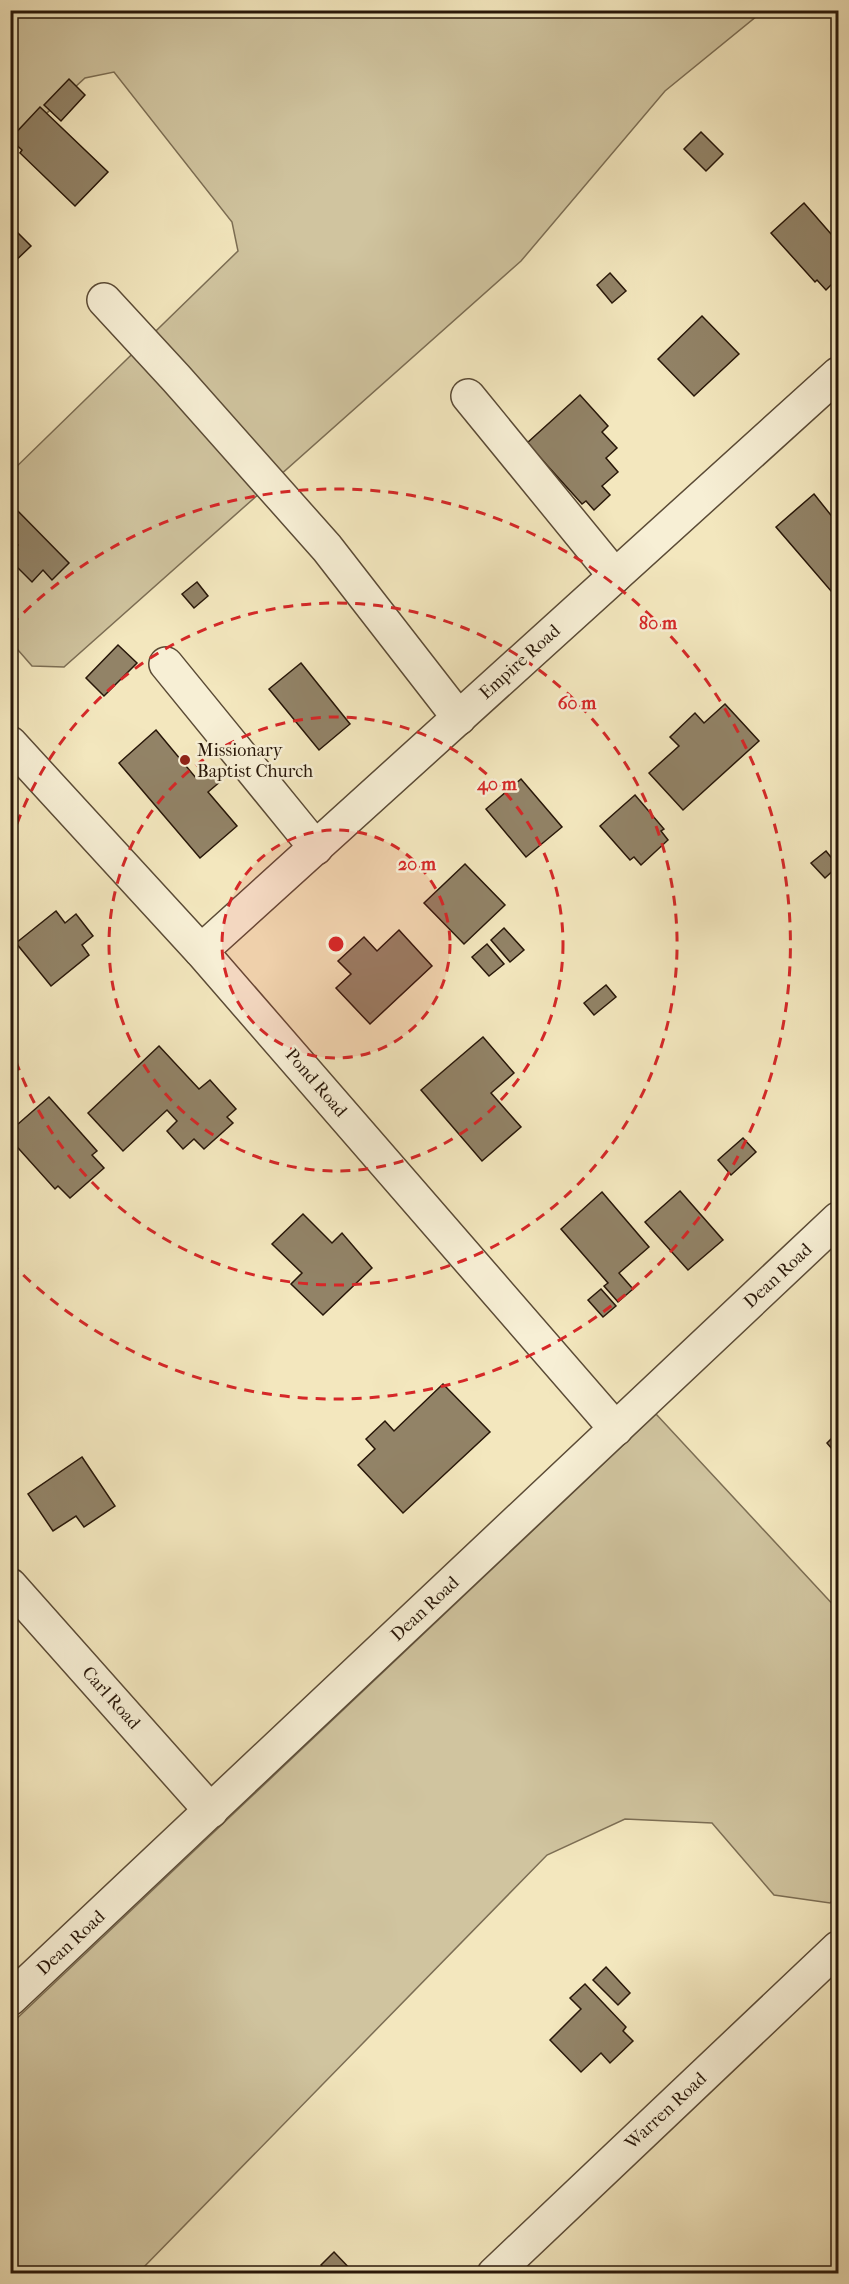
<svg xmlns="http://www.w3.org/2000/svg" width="849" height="2284" viewBox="0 0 849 2284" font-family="'IM FELL French Canon',serif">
	<rect width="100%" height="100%" fill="#f3e7be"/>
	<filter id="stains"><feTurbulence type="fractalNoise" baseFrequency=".00333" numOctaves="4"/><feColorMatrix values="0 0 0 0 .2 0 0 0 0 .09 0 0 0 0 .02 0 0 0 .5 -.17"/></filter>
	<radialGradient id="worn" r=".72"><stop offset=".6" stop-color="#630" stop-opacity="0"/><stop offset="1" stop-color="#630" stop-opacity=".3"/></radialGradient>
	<g fill="#d0c49f" stroke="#7c6e54" stroke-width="1.5">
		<path d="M11,11H763L665,91L521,261L64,667L32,666L11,642V472L238,251L232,222L114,72L85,78L11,146Z"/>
		<path d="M656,1414L838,1610V1895L830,1903L774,1895L712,1823L625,1819L547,1855L138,2273H11V2024Z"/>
	</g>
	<g fill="#928367" stroke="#281709" stroke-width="1.5">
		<path d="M69,79L85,95L61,121L44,105Z"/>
		<path d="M40,107L108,172L75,206L20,153L22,150L10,139Z"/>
		<path d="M701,132L723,154L706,171L684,149Z"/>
		<path d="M804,203L838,242V278L826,290L817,280L815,282L771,233Z"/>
		<path d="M10,225L31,246L10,266Z"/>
		<path d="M610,273L626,291L612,303L597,285Z"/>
		<path d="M702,316L739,354L694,396L658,359Z"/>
		<path d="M580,395L608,426L602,432L617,448L606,458L618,472L602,486L610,495L594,510L586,501L582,504L527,443Z"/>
		<path d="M814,494L838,524V584L831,591L776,527Z"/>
		<path d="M10,503L69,563L52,580L43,570L32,582L10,560V552L18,545L10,538Z"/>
		<path d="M197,582L208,596L194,608L182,594Z"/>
		<path d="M118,645L137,663L104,696L86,678Z"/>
		<path d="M301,663L350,724L319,750L269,689Z"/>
		<path d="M725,704L759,741L683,810L649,773L679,746L670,737L695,713L704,723Z"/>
		<path d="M156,730L196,778L209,767L221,781L208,792L237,826L200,858L119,763Z"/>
		<path d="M521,779L562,827L526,857L486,809Z"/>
		<path d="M635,795L664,829L661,831L668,840L641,865L634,857L630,860L600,826Z"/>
		<path d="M826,851L838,866L825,878L811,863Z"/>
		<path d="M465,864L505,905L464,944L424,903Z"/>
		<path d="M56,911L65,923L76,914L93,936L82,945L89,955L51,986L16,943Z"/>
		<path d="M504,928L524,950L510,962L491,940Z"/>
		<path d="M399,930L432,966L370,1024L336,988L351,974L338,961L364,937L377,951Z"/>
		<path d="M487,944L504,964L489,976L472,957Z"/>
		<path d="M606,985L616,997L594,1015L584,1003Z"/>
		<path d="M483,1037L514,1073L491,1093L521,1127L482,1161L421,1090Z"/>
		<path d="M159,1046L199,1089L210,1080L236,1109L227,1117L233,1123L204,1149L194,1139L183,1149L167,1131L177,1121L167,1110L123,1151L88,1113Z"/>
		<path d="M49,1097L97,1151L92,1155L104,1168L70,1198L58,1186L55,1189L10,1139V1131Z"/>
		<path d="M743,1138L756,1152L731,1175L718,1160Z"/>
		<path d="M680,1191L723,1240L688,1270L645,1222Z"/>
		<path d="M602,1192L649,1247L619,1273L633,1289L618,1302L604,1286L608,1283L561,1229Z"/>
		<path d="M303,1214L332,1243L342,1233L372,1268L323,1315L291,1284L302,1273L272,1244Z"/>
		<path d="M601,1289L616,1306L603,1317L588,1300Z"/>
		<path d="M443,1384L490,1432L403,1513L358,1465L375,1449L366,1439L385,1421L394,1431Z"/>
		<path d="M838,1432V1456L827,1443Z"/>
		<path d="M82,1457L115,1506L84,1527L76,1516L53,1531L28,1494Z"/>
		<path d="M606,1967L630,1993L618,2005L593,1980Z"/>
		<path d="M585,1984L626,2027L623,2031L633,2041L610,2063L601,2053L581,2072L550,2040L581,2009L570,1998Z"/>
		<path d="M334,2252L355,2274H323L326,2270L321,2265Z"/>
	</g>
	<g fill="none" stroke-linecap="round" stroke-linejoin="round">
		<defs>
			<g id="minor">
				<path d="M104,300L176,378L327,548L459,718"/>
				<path d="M468,396L615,576"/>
				<path d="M166,664L316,848"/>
				<path d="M10,743L201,951L616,1429"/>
				<path d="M201,951L838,374"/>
				<path d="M10,1585L211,1811"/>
				<path d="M10,1999L838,1219"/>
				<path d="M494,2274L838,1948"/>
			</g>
		</defs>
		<use href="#minor" stroke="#5b4b36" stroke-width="36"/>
		<use href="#minor" stroke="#f7efd5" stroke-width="33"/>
	</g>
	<circle cx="336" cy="944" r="114" fill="#d62828" fill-opacity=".12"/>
	<g fill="none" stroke="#d62828" stroke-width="3" stroke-dasharray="10 8">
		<circle cx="336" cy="944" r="114"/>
		<circle cx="336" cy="944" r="227"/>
		<path d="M11 841A341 341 0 1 1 11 1047"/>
		<path d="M11 625A455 455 0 1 1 11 1263"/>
	</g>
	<circle fill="#8f2418" stroke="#f7efd5" stroke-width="2" cx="185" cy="760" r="6"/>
	<g text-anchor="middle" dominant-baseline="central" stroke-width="5" stroke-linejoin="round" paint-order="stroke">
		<g font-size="18" fill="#281709" stroke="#f7efd5">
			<text transform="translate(520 662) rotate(-42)">Empire Road</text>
			<text transform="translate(316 1083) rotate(49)">Pond Road</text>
			<text transform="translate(778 1276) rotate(-43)">Dean Road</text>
			<text transform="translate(425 1609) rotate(-43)">Dean Road</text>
			<text transform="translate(111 1698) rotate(48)">Carl Road</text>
			<text transform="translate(71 1943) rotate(-43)">Dean Road</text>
			<text transform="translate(666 2111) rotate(-43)">Warren Road</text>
		</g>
		<g font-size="18" fill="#281709" stroke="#f7efd5" text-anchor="start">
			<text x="197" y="750">Missionary<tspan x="197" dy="21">Baptist Church</tspan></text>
		</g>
	</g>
	<circle cx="336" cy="944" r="9" fill="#d62828" stroke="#f7efd5" stroke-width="3"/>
	<g font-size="18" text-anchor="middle" font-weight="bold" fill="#d62828" stroke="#f7efd5" stroke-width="5" stroke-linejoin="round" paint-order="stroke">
		<text x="658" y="629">80 m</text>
		<text x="577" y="709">60 m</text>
		<text x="497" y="790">40 m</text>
		<text x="417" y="870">20 m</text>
	</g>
	<rect width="849" height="2284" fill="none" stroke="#f3e7be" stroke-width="36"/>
	<rect x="12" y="12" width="825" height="2260" fill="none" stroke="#281709" stroke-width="3"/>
	<rect x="18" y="18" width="813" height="2248" fill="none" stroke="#281709" stroke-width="1.5"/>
	<rect width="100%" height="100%" filter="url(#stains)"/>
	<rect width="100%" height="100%" fill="url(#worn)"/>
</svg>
